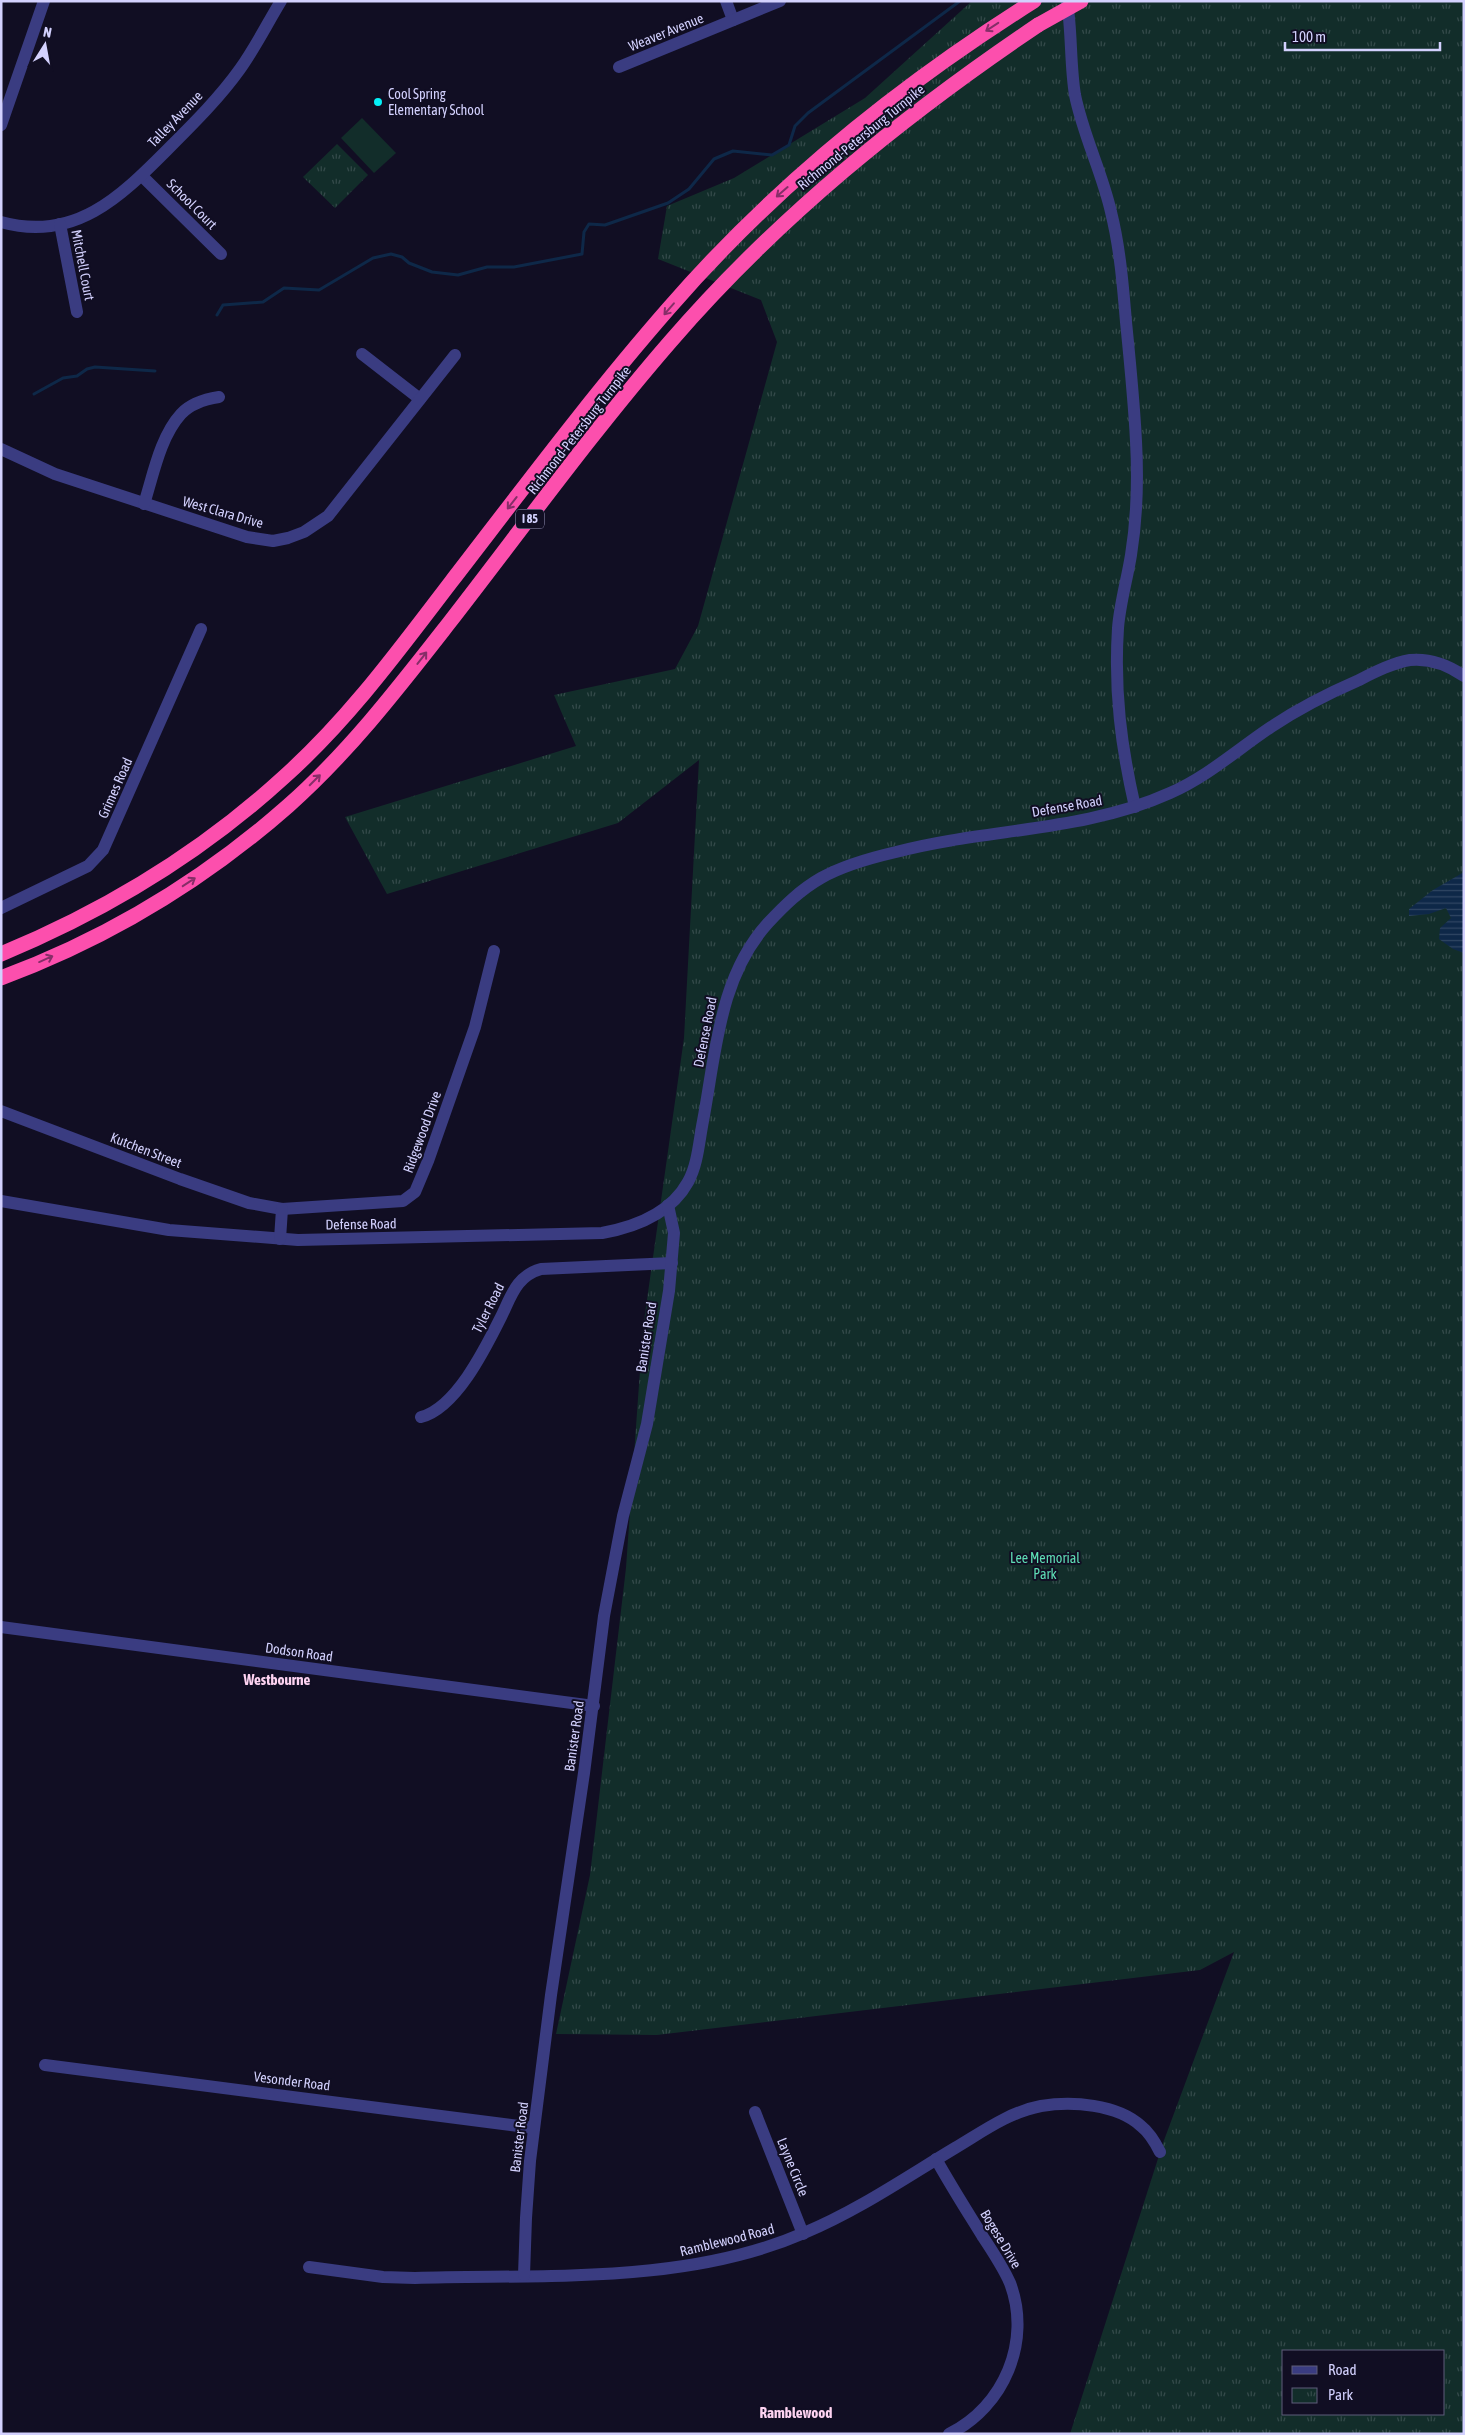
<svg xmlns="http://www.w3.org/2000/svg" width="1465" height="2435" viewBox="0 0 1465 2435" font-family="'Asap Condensed',sans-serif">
	<defs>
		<pattern id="park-tufts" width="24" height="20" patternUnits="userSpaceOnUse" patternTransform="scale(1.25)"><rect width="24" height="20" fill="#122d2a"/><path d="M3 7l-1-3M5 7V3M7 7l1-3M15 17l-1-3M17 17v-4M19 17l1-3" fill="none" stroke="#344a4a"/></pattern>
		<pattern id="water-rules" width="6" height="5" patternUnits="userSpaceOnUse" patternTransform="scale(1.25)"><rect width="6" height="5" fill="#0e2848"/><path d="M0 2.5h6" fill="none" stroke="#304663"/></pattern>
	</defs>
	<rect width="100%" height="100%" fill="#110e23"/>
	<path fill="#122d2a" d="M362,118L396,153L374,173L341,138Z"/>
	<g fill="url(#park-tufts)" fill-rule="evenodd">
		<path d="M972,1H1464V2434H1070L1163,2143L1234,1952L1200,1970L657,2035L556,2034L590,1875L626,1568L643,1328L684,1038L699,760L618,823L387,894L345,817L576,746L554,695L675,669L698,626L777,342L761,300L658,259L667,206L734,178L865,98ZM1284,2351H1444V2414H1284Z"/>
		<path d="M337,144L368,175L335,208L303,177Z"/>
	</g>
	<path fill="url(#water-rules)" d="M1464,872V953L1453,949L1439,939L1440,928L1451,918L1446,908L1429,914L1409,916V909L1433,890Z"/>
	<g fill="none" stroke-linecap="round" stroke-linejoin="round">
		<g stroke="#0e2848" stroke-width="3">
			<path d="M217,315L223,305L263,302L284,288L319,290L373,258L391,254L402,257L409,263L432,272L458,275L487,267H514L582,254L584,232L589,224L605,225L668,203L689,189L714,159L733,151L772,155L789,145L795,126L808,113L960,1"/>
			<path d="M34,394L63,378L77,376L87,369L95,367L155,371"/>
		</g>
		<g stroke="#3a3c81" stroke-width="12">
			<path d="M726,1L733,20"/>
			<path d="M1067,1C1072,33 1070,64 1075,95C1083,135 1102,172 1111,212C1120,248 1123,286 1126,322C1130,362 1134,401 1136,441C1138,478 1137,518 1131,555C1127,580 1120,603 1118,628C1114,691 1121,746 1135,807"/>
			<path d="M619,67L780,1"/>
			<path d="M1,125L44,1"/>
			<path d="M142,176L221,254"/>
			<path d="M1,222C77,243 123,194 171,146C195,122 220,97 240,69C255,48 267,24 281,1"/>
			<path d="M60,224L77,312"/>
			<path d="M362,354L420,399"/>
			<path d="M1,449L55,474L247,537L273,541L288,538L304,532L328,516L455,355"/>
			<path d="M144,504C153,476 160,437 181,414C191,403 206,399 219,397"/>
			<path d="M1,908L88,866L103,850L201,629"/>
			<path d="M1,1111L180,1179L249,1203L282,1209L403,1201L415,1192L428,1161L475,1027L494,951"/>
			<path d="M1,1201L169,1230L298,1240L602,1233C635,1227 671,1213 688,1182C698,1164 699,1141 703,1121C716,1052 719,977 768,923C784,906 800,890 821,878C844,865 870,858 896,852C987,828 1084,832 1170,793C1207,777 1238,749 1271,727C1298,709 1327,694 1357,681C1373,673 1392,663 1410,660C1430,658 1448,665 1464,676"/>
			<path d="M280,1239L282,1209"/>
			<path d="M421,1417C456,1408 485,1349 501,1317C511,1297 516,1276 541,1269L672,1263"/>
			<path d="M1,1627L594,1706"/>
			<path d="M45,2065L534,2128"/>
			<path d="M755,2112L803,2234"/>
			<path d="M936,2159C951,2186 967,2211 983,2237C993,2252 1003,2267 1010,2283C1032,2341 1004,2407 949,2434"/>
			<path d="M309,2267L383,2277L415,2278C542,2274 685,2285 804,2233C857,2211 905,2178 955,2148C982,2132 1009,2112 1041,2106C1072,2101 1117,2104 1141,2126C1150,2133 1155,2142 1160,2152"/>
			<path d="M524,2275L526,2218L530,2161L551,1995L584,1773L604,1616L623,1516L647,1424L669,1291L674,1233L668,1205"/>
		</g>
		<g stroke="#fc4fad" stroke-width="15">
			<path d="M1,954C105,911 201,853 284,777C348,720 399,650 451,582C522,490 592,396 669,308C773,188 899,86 1034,1"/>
			<path d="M1,978C106,939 204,880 288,806C349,752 399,687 449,623C522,529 592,432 670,342C777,218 903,116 1038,25"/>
		</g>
		<path stroke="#fc4fad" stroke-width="15" d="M1038,25L1081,1"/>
	</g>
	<defs><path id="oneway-shaft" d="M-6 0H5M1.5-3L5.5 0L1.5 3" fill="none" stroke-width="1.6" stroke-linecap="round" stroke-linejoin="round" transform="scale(1.25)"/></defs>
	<g stroke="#862e68">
		<use href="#oneway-shaft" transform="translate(992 27) rotate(147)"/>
		<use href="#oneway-shaft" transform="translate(782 192) rotate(139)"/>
		<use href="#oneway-shaft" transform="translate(669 309) rotate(131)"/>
		<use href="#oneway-shaft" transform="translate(512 503) rotate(128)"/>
		<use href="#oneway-shaft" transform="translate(422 658) rotate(-52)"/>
		<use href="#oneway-shaft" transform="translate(315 780) rotate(-45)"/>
		<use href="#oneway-shaft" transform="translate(189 882) rotate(-33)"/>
		<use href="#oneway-shaft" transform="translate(46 959) rotate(-24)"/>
	</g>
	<circle fill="#05eff7" stroke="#110e23" stroke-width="2" cx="378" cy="102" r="5"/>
	<g text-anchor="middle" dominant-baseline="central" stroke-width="4" stroke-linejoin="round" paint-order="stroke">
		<rect fill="#110e23" stroke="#9996bc" stroke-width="1" x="516" y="509.5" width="28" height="19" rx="4"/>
		<g font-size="12" font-weight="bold" fill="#d3d1fe">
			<text x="530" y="519">I 85</text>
		</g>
		<g font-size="14" fill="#d3d1fe" stroke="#110e23">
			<text transform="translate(666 32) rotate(-22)">Weaver Avenue</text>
			<text transform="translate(175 119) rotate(-46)">Talley Avenue</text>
			<text transform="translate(861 137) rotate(-39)">Richmond-Petersburg Turnpike</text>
			<text transform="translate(192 204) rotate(45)">School Court</text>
			<text transform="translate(83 265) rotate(79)">Mitchell Court</text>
			<text transform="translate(579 430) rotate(-52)">Richmond-Petersburg Turnpike</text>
			<text transform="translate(223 512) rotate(16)">West Clara Drive</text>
			<text transform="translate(115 788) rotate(-66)">Grimes Road</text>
			<text transform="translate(1067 806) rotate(-10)">Defense Road</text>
			<text transform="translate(705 1032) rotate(-79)">Defense Road</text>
			<text transform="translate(422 1132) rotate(-70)">Ridgewood Drive</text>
			<text transform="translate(146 1150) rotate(21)">Kutchen Street</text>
			<text transform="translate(361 1224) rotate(-1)">Defense Road</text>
			<text transform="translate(488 1308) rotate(-63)">Tyler Road</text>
			<text transform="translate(646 1337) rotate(-81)">Banister Road</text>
			<text transform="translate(299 1652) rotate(8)">Dodson Road</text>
			<text transform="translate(574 1736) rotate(-82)">Banister Road</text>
			<text transform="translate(292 2081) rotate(7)">Vesonder Road</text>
			<text transform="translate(519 2137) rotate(-83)">Banister Road</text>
			<text transform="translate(793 2167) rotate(68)">Layne Circle</text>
			<text transform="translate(1001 2239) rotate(59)">Bogese Drive</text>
			<text transform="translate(727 2240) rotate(-14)">Ramblewood Road</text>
		</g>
		<g font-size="14" fill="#d3d1fe" stroke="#110e23" text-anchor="start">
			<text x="388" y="94">Cool Spring<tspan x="388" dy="16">Elementary School</tspan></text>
		</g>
		<g font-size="14" fill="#5eddb5" stroke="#110e23">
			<text x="1045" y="1558">Lee Memorial<tspan x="1045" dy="16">Park</tspan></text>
		</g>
		<g font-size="15" font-weight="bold" fill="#fed3f1" stroke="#110e23">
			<text x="277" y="1679">Westbourne</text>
			<text x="796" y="2412">Ramblewood</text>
		</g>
	</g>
	<rect width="1465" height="2435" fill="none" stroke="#d3d1fe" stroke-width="5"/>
	<rect x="1282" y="2350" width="162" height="65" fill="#110e23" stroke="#5f5c7b"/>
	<rect x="1292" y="2366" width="25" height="8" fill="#3a3c81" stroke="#5f5c7b"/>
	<text x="1328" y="2375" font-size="15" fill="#d3d1fe">Road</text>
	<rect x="1292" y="2388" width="25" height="15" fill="url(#park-tufts)" stroke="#5f5c7b"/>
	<text x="1328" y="2400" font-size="15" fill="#d3d1fe">Park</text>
	<g transform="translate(45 45) rotate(11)" stroke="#110e23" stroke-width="4" paint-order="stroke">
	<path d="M0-4L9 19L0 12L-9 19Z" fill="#d3d1fe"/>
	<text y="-8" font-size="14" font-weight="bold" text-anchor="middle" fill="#d3d1fe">N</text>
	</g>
	<path d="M1285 42v8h155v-8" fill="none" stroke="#d3d1fe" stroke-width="2.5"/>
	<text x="1292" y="42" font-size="15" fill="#d3d1fe" stroke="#110e23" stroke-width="4" paint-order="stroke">100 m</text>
</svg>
